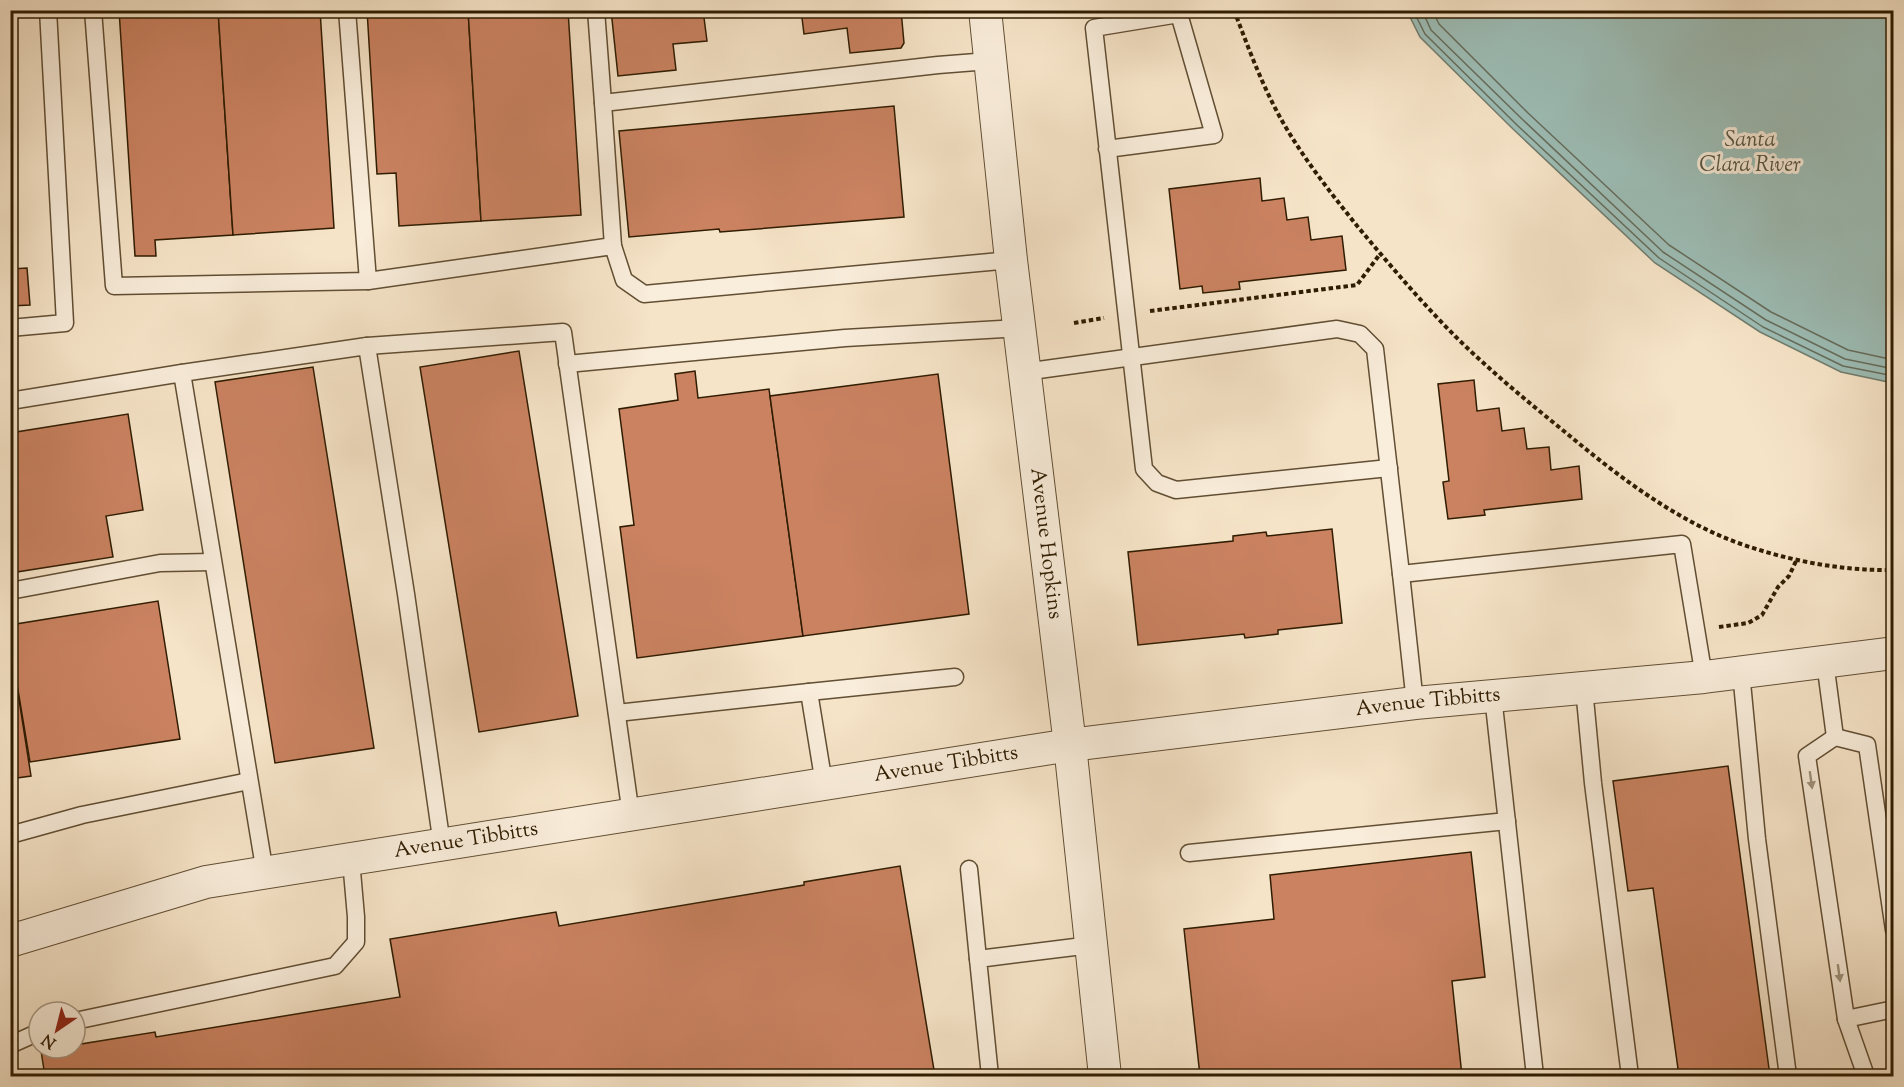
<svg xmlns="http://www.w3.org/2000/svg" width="1904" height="1087" viewBox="0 0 1904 1087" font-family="'Sorts Mill Goudy',serif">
	<rect width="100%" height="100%" fill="#f6e4c8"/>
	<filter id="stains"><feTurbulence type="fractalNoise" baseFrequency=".00333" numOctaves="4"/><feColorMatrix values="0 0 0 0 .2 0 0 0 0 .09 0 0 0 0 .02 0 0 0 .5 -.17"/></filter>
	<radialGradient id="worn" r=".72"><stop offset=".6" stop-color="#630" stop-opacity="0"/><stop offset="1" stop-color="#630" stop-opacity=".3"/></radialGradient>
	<path fill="#9dbeb7" stroke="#717d6e" stroke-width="1.5" d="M1407,11H1893V383L1841,372L1760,332L1655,263L1513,129L1420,37Z"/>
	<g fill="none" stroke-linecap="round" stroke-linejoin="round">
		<g stroke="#666d5c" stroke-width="1.5">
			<path d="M1413,10L1425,34L1517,125L1659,258L1763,327L1843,366L1894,376"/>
			<path d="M1422,10L1431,30L1522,119L1663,252L1766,320L1845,359L1894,369"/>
			<path d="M1432,10L1439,24L1528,113L1669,245L1771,312L1848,350L1894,360"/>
		</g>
	</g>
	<g fill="#ca8261" stroke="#2f1c01" stroke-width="1.5">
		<path d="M119,10H218L233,235L155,240L156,256H135Z"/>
		<path d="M218,10H320L334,228L233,235Z"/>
		<path d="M367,10H468L481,221L399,226L396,173L377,174Z"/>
		<path d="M468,10H568L581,215L481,221Z"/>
		<path d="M611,10H703L707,41L673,44L676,70L618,76Z"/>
		<path d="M801,10H901L904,43L901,48L850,53L847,28L804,34Z"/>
		<path d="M894,106L904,217L720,232L719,229L629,237L619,131Z"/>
		<path d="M1260,178L1262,201L1284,198L1287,220L1308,217L1311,240L1342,236L1346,270L1239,282L1240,289L1203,293L1202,286L1180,289L1169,189Z"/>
		<path d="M10,261L11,269L27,268L30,305L10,306Z"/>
		<path d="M519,351L578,716L479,732L420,367Z"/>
		<path d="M313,367L374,748L275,763L215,382Z"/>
		<path d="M695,371L698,398L769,389L803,636L637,658L620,527L634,525L619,409L678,400L675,374Z"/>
		<path d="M938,374L969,614L803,636L770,396Z"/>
		<path d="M1474,380L1477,411L1499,408L1502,431L1524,428L1527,449L1549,447L1551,470L1579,466L1582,499L1484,510L1485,515L1448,519L1443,482L1449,481L1438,384Z"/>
		<path d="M128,414L143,510L106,516L113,557L10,573V433Z"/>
		<path d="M1332,529L1342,623L1278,630V634L1245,638L1244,634L1138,645L1128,552L1233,541V536L1266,532L1267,536Z"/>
		<path d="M158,601L180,739L30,762L10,642V625Z"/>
		<path d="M10,642L31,776L10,779Z"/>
		<path d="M1728,766L1770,1076H1679L1653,888L1628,891L1613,781Z"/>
		<path d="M1471,852L1485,977L1452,981L1462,1076H1200L1184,929L1274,919L1270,875Z"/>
		<path d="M900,866L935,1076H45L41,1051L75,1048V1045L155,1032L156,1037L400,997L390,939L556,912L559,926L804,885V882Z"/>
	</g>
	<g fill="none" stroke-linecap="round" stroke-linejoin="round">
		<defs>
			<g id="service">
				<path d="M93,10L114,286L368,281L347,10"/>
				<path d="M596,10L603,103"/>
				<path d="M989,61L938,65L603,103L613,246L624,280L644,294L1011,260"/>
				<path d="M1107,149L1214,135L1179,14L1094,28L1144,469L1157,483L1176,490L1389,468"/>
				<path d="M368,281L613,246"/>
				<path d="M10,328L65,323L48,10"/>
				<path d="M367,346L563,332L631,815"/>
				<path d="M567,364L845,338L1020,328"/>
				<path d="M1024,372L1337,329L1360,334L1375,349L1401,574"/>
				<path d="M182,373L367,346L406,594L442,845"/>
				<path d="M10,401L182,373L265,873"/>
				<path d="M10,591L160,563L212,562"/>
				<path d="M1825,662L1835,737"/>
				<path d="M1741,672L1757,839L1788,1076"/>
				<path d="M1584,688L1593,783L1630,1076"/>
				<path d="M1493,696L1535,1076"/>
				<path d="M1415,703L1401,574L1682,544L1704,677"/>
				<path d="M617,713L809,692"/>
				<path d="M824,784L809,692L955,677"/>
				<path d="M10,835L82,815L249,781"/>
				<path d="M1189,853L1507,821"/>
				<path d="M969,869L978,959"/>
				<path d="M1846,1019L1894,1009"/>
				<path d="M75,1021L335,966L356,942V917L351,860"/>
				<path d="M10,1045L39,1032"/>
				<path d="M990,1076L978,959L1091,945"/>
				<path d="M1866,1076L1846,1019L1807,756L1835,737L1867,745L1894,930"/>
			</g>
			<g id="minor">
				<path id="s1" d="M985,10L1011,260L1070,745L1105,1076"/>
				<path id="s2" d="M10,941L206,882L1070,745L1415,703L1704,677L1894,653"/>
			</g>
		</defs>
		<use href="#service" stroke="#614e33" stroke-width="19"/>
		<use href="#minor" stroke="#614e33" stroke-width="34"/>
		<g stroke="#2f1c01" stroke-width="4" stroke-dasharray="4.5 3" stroke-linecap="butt">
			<path d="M1234,10C1248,47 1262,85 1281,119C1303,158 1330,192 1358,227C1389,264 1421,302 1455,336C1489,370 1527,401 1565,432C1618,476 1676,521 1741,544C1790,561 1842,571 1894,570"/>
			<path d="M1150,311L1357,285L1380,254"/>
			<path d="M1074,323L1104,318"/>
			<path d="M1719,627L1748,623L1762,615L1778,587L1789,576L1796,561"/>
		</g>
		<use href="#service" stroke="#f9eddb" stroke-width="16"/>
		<use href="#minor" stroke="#f9eddb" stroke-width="32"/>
	</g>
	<defs><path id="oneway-solid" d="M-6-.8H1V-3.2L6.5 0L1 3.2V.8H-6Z" transform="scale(1.5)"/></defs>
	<g fill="#9e8f79">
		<use href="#oneway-solid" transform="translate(1811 780) rotate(82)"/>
		<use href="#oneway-solid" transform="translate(1839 973) rotate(82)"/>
	</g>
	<g text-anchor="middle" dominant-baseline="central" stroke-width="6" stroke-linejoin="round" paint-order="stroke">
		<g font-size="21" fill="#2f1c01" stroke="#f9eddb">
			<text stroke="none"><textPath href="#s1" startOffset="537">Avenue Hopkins</textPath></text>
			<text stroke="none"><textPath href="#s2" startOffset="1440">Avenue Tibbitts</textPath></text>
			<text stroke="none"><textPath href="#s2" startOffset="954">Avenue Tibbitts</textPath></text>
			<text stroke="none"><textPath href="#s2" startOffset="468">Avenue Tibbitts</textPath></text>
		</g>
		<g font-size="22" font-style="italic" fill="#565541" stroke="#f9eddb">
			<text x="1750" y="141">Santa<tspan x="1750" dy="25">Clara River</tspan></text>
		</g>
	</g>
	<rect width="1904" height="1087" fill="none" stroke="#f6e4c8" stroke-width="36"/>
	<rect x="12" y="12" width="1880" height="1063" fill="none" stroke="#2f1c01" stroke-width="3"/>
	<rect x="18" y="18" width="1868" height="1051" fill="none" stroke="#2f1c01" stroke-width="1.5"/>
	<g transform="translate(57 1030) rotate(215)"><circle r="28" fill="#f9eddb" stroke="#a89984" stroke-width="1.5"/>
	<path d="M0-4.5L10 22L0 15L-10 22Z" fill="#8f2418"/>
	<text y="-9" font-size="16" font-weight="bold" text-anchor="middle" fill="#2f1c01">N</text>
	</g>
	<rect width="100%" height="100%" filter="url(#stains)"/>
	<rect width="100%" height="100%" fill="url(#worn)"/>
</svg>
